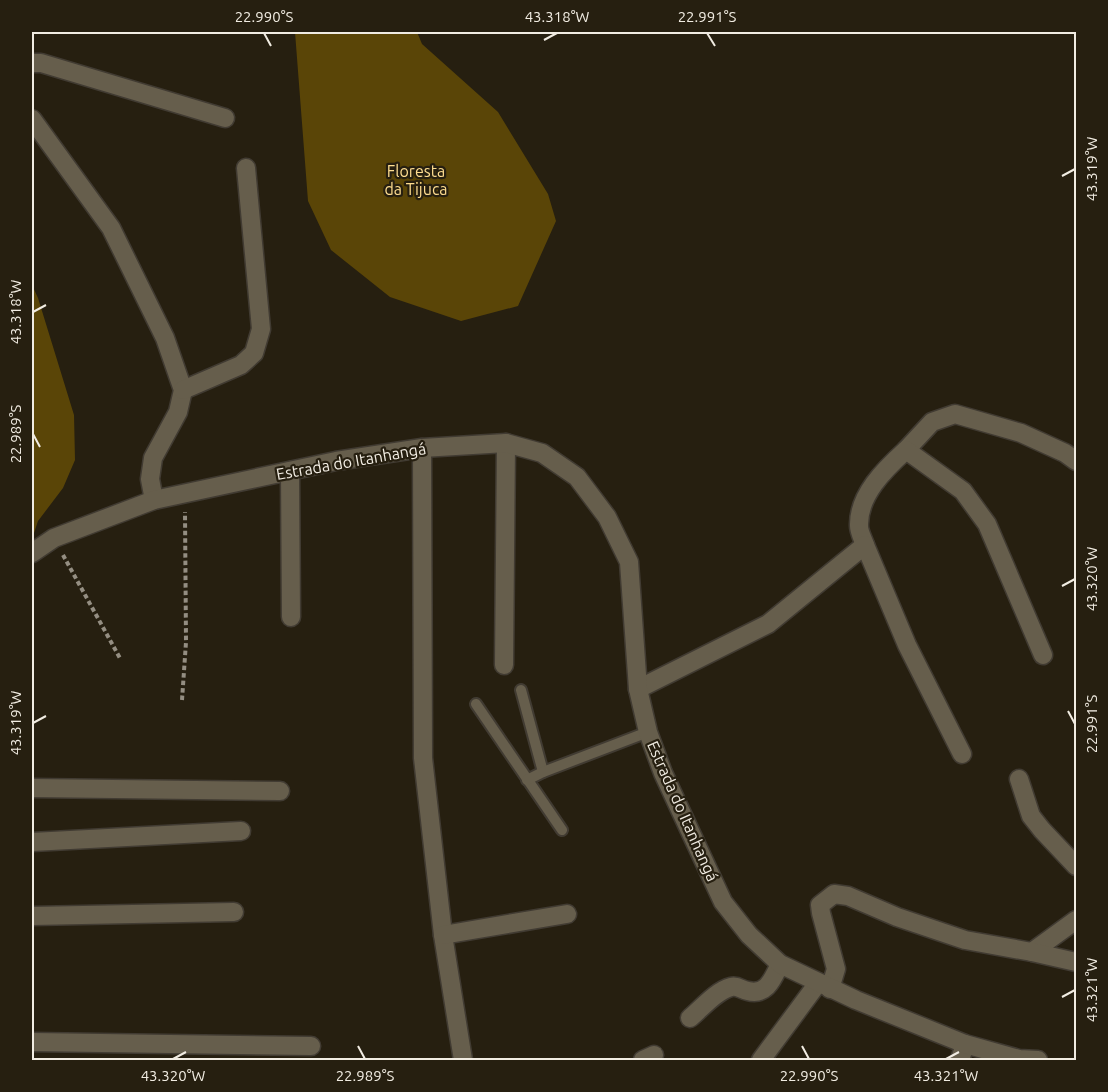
<svg xmlns="http://www.w3.org/2000/svg" width="1108" height="1092" viewBox="0 0 1108 1092" font-family="Ubuntu,sans-serif">
	<rect width="100%" height="100%" fill="#261f10"/>
	<g fill="#5a4507">
		<path d="M295,32H417L422,44L498,112L548,194L556,221L518,306L461,321L390,297L331,250L308,201Z"/>
		<path d="M32,285L38,298L74,415L75,460L63,488L38,521L32,539Z"/>
	</g>
	<g fill="none" stroke-linecap="round" stroke-linejoin="round">
		<defs>
			<g id="lane">
				<path d="M521,690L543,772"/>
				<path d="M476,704L562,830"/>
				<path d="M527,780L543,772L648,732"/>
			</g>
			<g id="street">
				<path d="M32,63H41L225,118"/>
				<path d="M32,119L111,228L165,338L183,390L178,412L153,458L150,479L154,500"/>
				<path d="M183,390L241,365L254,353L261,329L246,168"/>
				<path d="M422,448L423,758L443,935L463,1060"/>
				<path d="M906,450L932,422L955,414L1021,433L1065,453L1076,461"/>
				<path d="M290,471L291,617"/>
				<path d="M865,545C863,539 859,532 859,526C858,495 885,469 906,450L963,491L987,524L1043,655"/>
				<path d="M504,665L506,443"/>
				<path d="M638,689L768,624L865,545L907,645L962,754"/>
				<path d="M1019,779L1031,816L1042,830L1076,866"/>
				<path d="M32,788L280,791"/>
				<path d="M32,842L241,831"/>
				<path d="M32,916L234,912"/>
				<path d="M443,935L567,914"/>
				<path d="M1032,952L1076,920"/>
				<path d="M830,989L836,969L821,913L820,905L834,894L848,896L897,917L965,940L1032,952L1076,962"/>
				<path d="M690,1018C702,1008 716,991 731,987C738,985 741,990 748,991C767,996 773,978 780,964"/>
				<path d="M32,1042L311,1046"/>
				<path d="M643,1060L654,1055"/>
				<path d="M761,1060L818,983"/>
				<path d="M960,1060L965,1044"/>
			</g>
			<path id="secondary" d="M32,553L54,538L154,500L336,461L422,448L506,443L542,453L577,477L607,517L629,562L638,689L648,732L663,773L723,902L749,935L780,964L856,1000L965,1044L1019,1059L1038,1060"/>
		</defs>
		<use href="#lane" stroke="#413b32" stroke-width="14"/>
		<use href="#street" stroke="#413b32" stroke-width="21"/>
		<use href="#secondary" stroke="#413b32" stroke-width="21"/>
		<g stroke="#948e82" stroke-width="4" stroke-dasharray="4.5 3" stroke-linecap="butt">
			<path d="M63,555L121,660"/>
			<path d="M182,700L186,642L185,512"/>
		</g>
		<use href="#lane" stroke="#665e4c" stroke-width="10"/>
		<use href="#street" stroke="#665e4c" stroke-width="18"/>
		<use href="#secondary" stroke="#665e4c" stroke-width="18"/>
	</g>
	<path fill="none" stroke="#f1ece2" stroke-width="2" d="M264,33L271,46M707,33L715,46M544,40L557,33M1062,176L1075,169M33,312L46,305M33,434L40,447M1062,586L1075,579M1068,711L1075,724M33,723L46,716M1062,997L1075,990M358,1046L365,1059M802,1046L809,1059M173,1059L186,1052M946,1059L959,1052"/>
	<g text-anchor="middle" dominant-baseline="central" stroke-width="4.5" stroke-linejoin="round" paint-order="stroke">
		<g font-size="16" fill="#fddc8f" stroke="#261f10">
			<text x="416" y="171">Floresta<tspan x="416" dy="18">da Tijuca</tspan></text>
		</g>
		<g font-size="16" fill="#f1ece2" stroke="#261f10">
			<text transform="translate(351 461) rotate(-10)">Estrada do Itanhangá</text>
			<text transform="translate(683 811) rotate(66)">Estrada do Itanhangá</text>
		</g>
	</g>
	<rect width="1108" height="1092" fill="none" stroke="#261f10" stroke-width="66"/>
	<rect x="33" y="33" width="1042" height="1026" fill="none" stroke="#f1ece2" stroke-width="2"/>
	<g font-size="15" text-anchor="middle" fill="#f1ece2">
		<text x="264" y="22">22.990°S</text>
		<text x="557" y="22">43.318°W</text>
		<text x="707" y="22">22.991°S</text>
		<text transform="translate(1092 169) rotate(-90)" y="5">43.319°W</text>
		<text transform="translate(16 312) rotate(-90)" y="5">43.318°W</text>
		<text transform="translate(16 434) rotate(-90)" y="5">22.989°S</text>
		<text transform="translate(1092 579) rotate(-90)" y="5">43.320°W</text>
		<text transform="translate(16 723) rotate(-90)" y="5">43.319°W</text>
		<text transform="translate(1092 724) rotate(-90)" y="5">22.991°S</text>
		<text transform="translate(1092 990) rotate(-90)" y="5">43.321°W</text>
		<text x="173" y="1081">43.320°W</text>
		<text x="365" y="1081">22.989°S</text>
		<text x="809" y="1081">22.990°S</text>
		<text x="946" y="1081">43.321°W</text>
	</g>
</svg>
